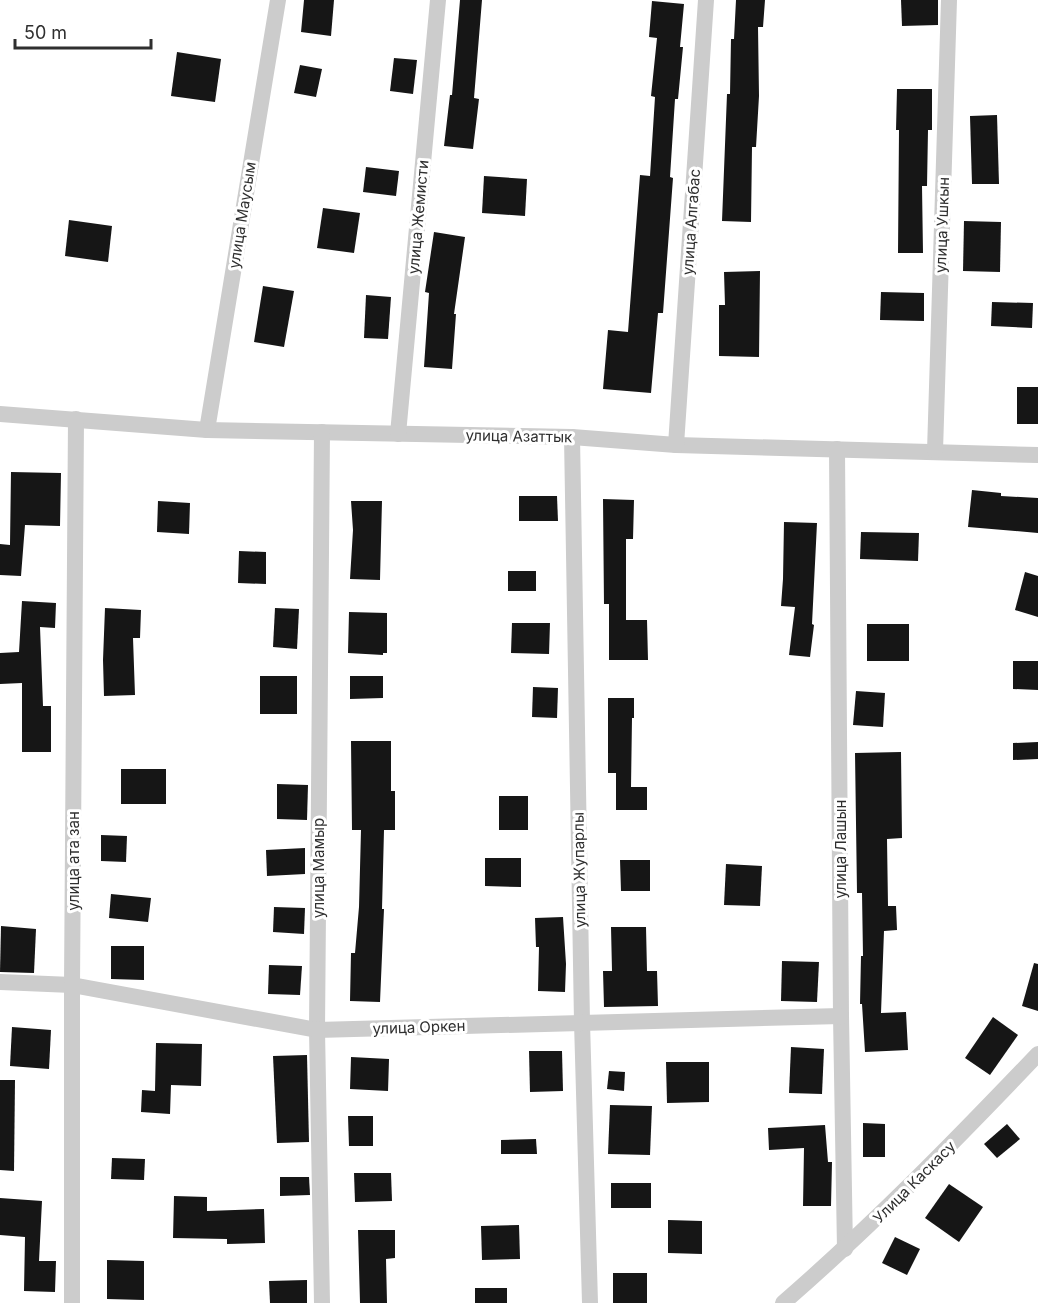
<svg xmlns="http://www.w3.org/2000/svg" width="1038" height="1303" viewBox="0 0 1038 1303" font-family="Inter,sans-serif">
	<rect width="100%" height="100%" fill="#fff"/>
	<g fill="#161616">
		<path d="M304,0H334L331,36L301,32Z"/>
		<path d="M460,0H482L474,98L479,99L473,149L444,146L450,95H452Z"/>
		<path d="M736,0H765L763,27H758L759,96L756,147H752L751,222L722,221L727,94H730L731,39H734Z"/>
		<path d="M901,0H938V25L902,26Z"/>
		<path d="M652,1L684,4L680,47H683L678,99H675L670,177L673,178L663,313H658L651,393L603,389L608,330L628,332L640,175L650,176L655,97L651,96L657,38L649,37Z"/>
		<path d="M177,52L221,59L215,102L171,96Z"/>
		<path d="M394,58L417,60L413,94L390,91Z"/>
		<path d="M300,65L322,69L316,97L294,93Z"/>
		<path d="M897,89H932V130H928L927,186H922L923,253H898L899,130H896Z"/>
		<path d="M997,115L999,184H972L970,116Z"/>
		<path d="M366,167L399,171L396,196L363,192Z"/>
		<path d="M484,176L527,179L525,216L482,213Z"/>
		<path d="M323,208L360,213L354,253L317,248Z"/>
		<path d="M69,220L112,226L108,262L65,256Z"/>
		<path d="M964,221L1001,222L1000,272L963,271Z"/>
		<path d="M434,232L465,237L454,314H456L452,369L424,367L429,293L425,292Z"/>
		<path d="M760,271L759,357L719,356V305H725L724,272Z"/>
		<path d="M263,286L294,291L284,347L254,342Z"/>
		<path d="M881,292L924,293V321L880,320Z"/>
		<path d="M366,295L391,297L388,339L364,338Z"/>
		<path d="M992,302L1033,303L1032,328L991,326Z"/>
		<rect x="1017" y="387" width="21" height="37"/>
		<path d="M11,472L61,473L60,526L25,525L21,576L0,575V544L10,545Z"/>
		<path d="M972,490L1001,493V496L1038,498V533L968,527Z"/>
		<path d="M519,496H557L558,521H519Z"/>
		<path d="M603,499L634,500L633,539H626V620H647L648,660H609V604H604Z"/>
		<path d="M158,501L190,503L189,534L157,532Z"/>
		<path d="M351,501H382L380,580L350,579L353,530Z"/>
		<path d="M784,522L817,523L812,624L814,625L810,657L789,655L795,607L781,606L783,579Z"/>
		<path d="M861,532L919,533L918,561L860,559Z"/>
		<path d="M239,551L266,552V584L238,583Z"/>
		<rect x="508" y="571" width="28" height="20"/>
		<path d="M1025,572L1038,576V617L1015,610Z"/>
		<path d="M22,601L56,603L55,628L40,627L43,706H51V752H22V683L0,684V653L19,652Z"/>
		<path d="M105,608L141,610L140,638H133L135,695L104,696L103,660Z"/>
		<path d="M275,608L299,609L297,649L273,647Z"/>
		<path d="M349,612L387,613V653H383V655L348,653Z"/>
		<path d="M512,623H550L549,654L511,653Z"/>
		<rect x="867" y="624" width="42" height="37"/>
		<path d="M1013,661H1038V690L1013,689Z"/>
		<rect x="260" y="676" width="37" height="38"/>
		<path d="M350,676H383V698L350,699Z"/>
		<path d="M533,687L558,688L557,718L532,717Z"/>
		<path d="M856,691L885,693L883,727L853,725Z"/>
		<path d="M608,698H634V718H632L631,787H647V810H616V773H608Z"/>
		<path d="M351,741H391V791H395V830H384L382,909H384L380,1002L350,1001L351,953H355L359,907L361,830H352Z"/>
		<path d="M1038,742V759L1013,760V743Z"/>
		<path d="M901,752L902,838L887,839L888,906H896L897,930L884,931L881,1013L906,1012L908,1050L865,1052L862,1004H860L861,956H863L862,893H857L855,753Z"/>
		<rect x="121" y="769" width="45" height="35"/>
		<path d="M277,784L308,785L307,820L277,819Z"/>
		<rect x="499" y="796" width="29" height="34"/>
		<path d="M101,835L127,836L126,862L101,861Z"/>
		<path d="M305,848V874L267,876L266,850Z"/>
		<path d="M485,858H521V887L485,886Z"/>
		<path d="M620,860H650V891H621Z"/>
		<path d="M726,864L762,866L760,906L724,905Z"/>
		<path d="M111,894L151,898L148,922L109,918Z"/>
		<path d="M274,907L305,908L304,934L273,932Z"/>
		<path d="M563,917L566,964L565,992L538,991L539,947H536L535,918Z"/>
		<path d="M1,926L36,929L34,973L0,972Z"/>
		<path d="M611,927H646L647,971H657L658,1006L604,1007L603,971H612Z"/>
		<path d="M111,946H144V980L111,979Z"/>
		<path d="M782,961L819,962L817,1002L781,1001Z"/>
		<path d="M1034,963L1038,964V1011L1022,1006Z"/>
		<path d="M269,965L302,966L300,995L268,994Z"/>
		<path d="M993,1017L1018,1035L990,1075L965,1058Z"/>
		<path d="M12,1027L51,1030L49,1069L10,1066Z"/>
		<path d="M156,1043L202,1044L201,1086L171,1085L170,1114L141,1112L142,1090L155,1091Z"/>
		<path d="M791,1047L824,1049L822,1094L789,1093Z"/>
		<path d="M529,1051H562L563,1091L530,1092Z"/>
		<path d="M307,1055L309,1142L277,1143L273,1056Z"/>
		<path d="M351,1057L389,1059L388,1091L350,1089Z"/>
		<path d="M666,1062H709V1102L667,1103Z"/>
		<path d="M609,1071L625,1072L624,1091L607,1089Z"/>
		<path d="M0,1080H15L14,1171L0,1170Z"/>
		<path d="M610,1105L652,1106L650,1155L608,1154Z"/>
		<path d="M348,1116H373V1146H349Z"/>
		<path d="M863,1123L885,1124V1157H863Z"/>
		<path d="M1007,1124L1020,1139L997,1158L984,1144Z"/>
		<path d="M825,1125L828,1162H832L831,1206H803L804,1148L769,1150L768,1128Z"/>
		<path d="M536,1139L537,1154H501V1140Z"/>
		<path d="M112,1158L145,1159L144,1180L111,1179Z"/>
		<path d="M354,1173H391L392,1201L355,1202Z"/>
		<path d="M280,1177H309L310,1195L280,1196Z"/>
		<rect x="611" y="1183" width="40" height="25"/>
		<path d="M949,1184L983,1207L959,1242L925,1218Z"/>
		<path d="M174,1196L207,1197V1211L264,1209L265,1243L227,1244V1239L173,1238Z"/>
		<path d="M0,1198L42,1201L39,1261H56L55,1292L24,1291L25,1237L0,1235Z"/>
		<path d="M668,1220L702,1221V1254L668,1253Z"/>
		<path d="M519,1225L520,1259L482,1260L481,1226Z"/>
		<path d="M358,1230H395V1258L386,1259L387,1303H360Z"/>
		<path d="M895,1237L920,1249L907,1275L882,1263Z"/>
		<path d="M107,1260L144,1261V1300L107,1299Z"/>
		<rect x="613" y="1273" width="34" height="30"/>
		<path d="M307,1280V1303H270L269,1281Z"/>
		<rect x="475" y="1288" width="32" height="15"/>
	</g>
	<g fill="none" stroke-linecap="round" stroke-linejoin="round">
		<g stroke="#ccc" stroke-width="16">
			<path d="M0,414L207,430L572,437L676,445L1038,455"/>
			<path d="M207,430L278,0"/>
			<path d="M322,432L317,1030L322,1303"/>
			<path d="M398,434L438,0"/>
			<path d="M572,437L582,1022L590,1303"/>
			<path d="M676,445L706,0"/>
			<path d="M837,449L841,1016L845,1249"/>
			<path d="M935,451L949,0"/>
			<path d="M0,982L72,985L317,1030L841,1016"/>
			<path d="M72,1303V985L76,419"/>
			<path d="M783,1303C873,1225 956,1140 1038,1054"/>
		</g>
	</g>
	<g text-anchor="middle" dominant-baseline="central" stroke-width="6" stroke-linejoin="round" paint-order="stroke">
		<g font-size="15" fill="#2f2f2f" stroke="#fff">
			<text transform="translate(242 215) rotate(-81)">улица Маусым</text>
			<text transform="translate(418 217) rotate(-85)">улица Жемисти</text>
			<text transform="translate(691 222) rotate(-86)">улица Алгабас</text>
			<text transform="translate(942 225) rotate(-88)">улица Ушкын</text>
			<text transform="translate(519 436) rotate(1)">улица Азаттык</text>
			<text transform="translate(840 849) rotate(-90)">улица Лашын</text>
			<text transform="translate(73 861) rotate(-90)">улица ата зан</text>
			<text transform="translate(318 868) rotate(-90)">улица Мамыр</text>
			<text transform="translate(579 870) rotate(-91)">улица Жупарлы</text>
			<text transform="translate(419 1027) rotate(-2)">улица Оркен</text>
			<text transform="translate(914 1182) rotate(-45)">Улица Каскасу</text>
		</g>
	</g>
	<path d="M15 39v9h136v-9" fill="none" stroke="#2f2f2f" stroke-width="3"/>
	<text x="24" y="39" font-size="18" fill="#2f2f2f" stroke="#ffffff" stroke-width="4.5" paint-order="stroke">50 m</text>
</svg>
